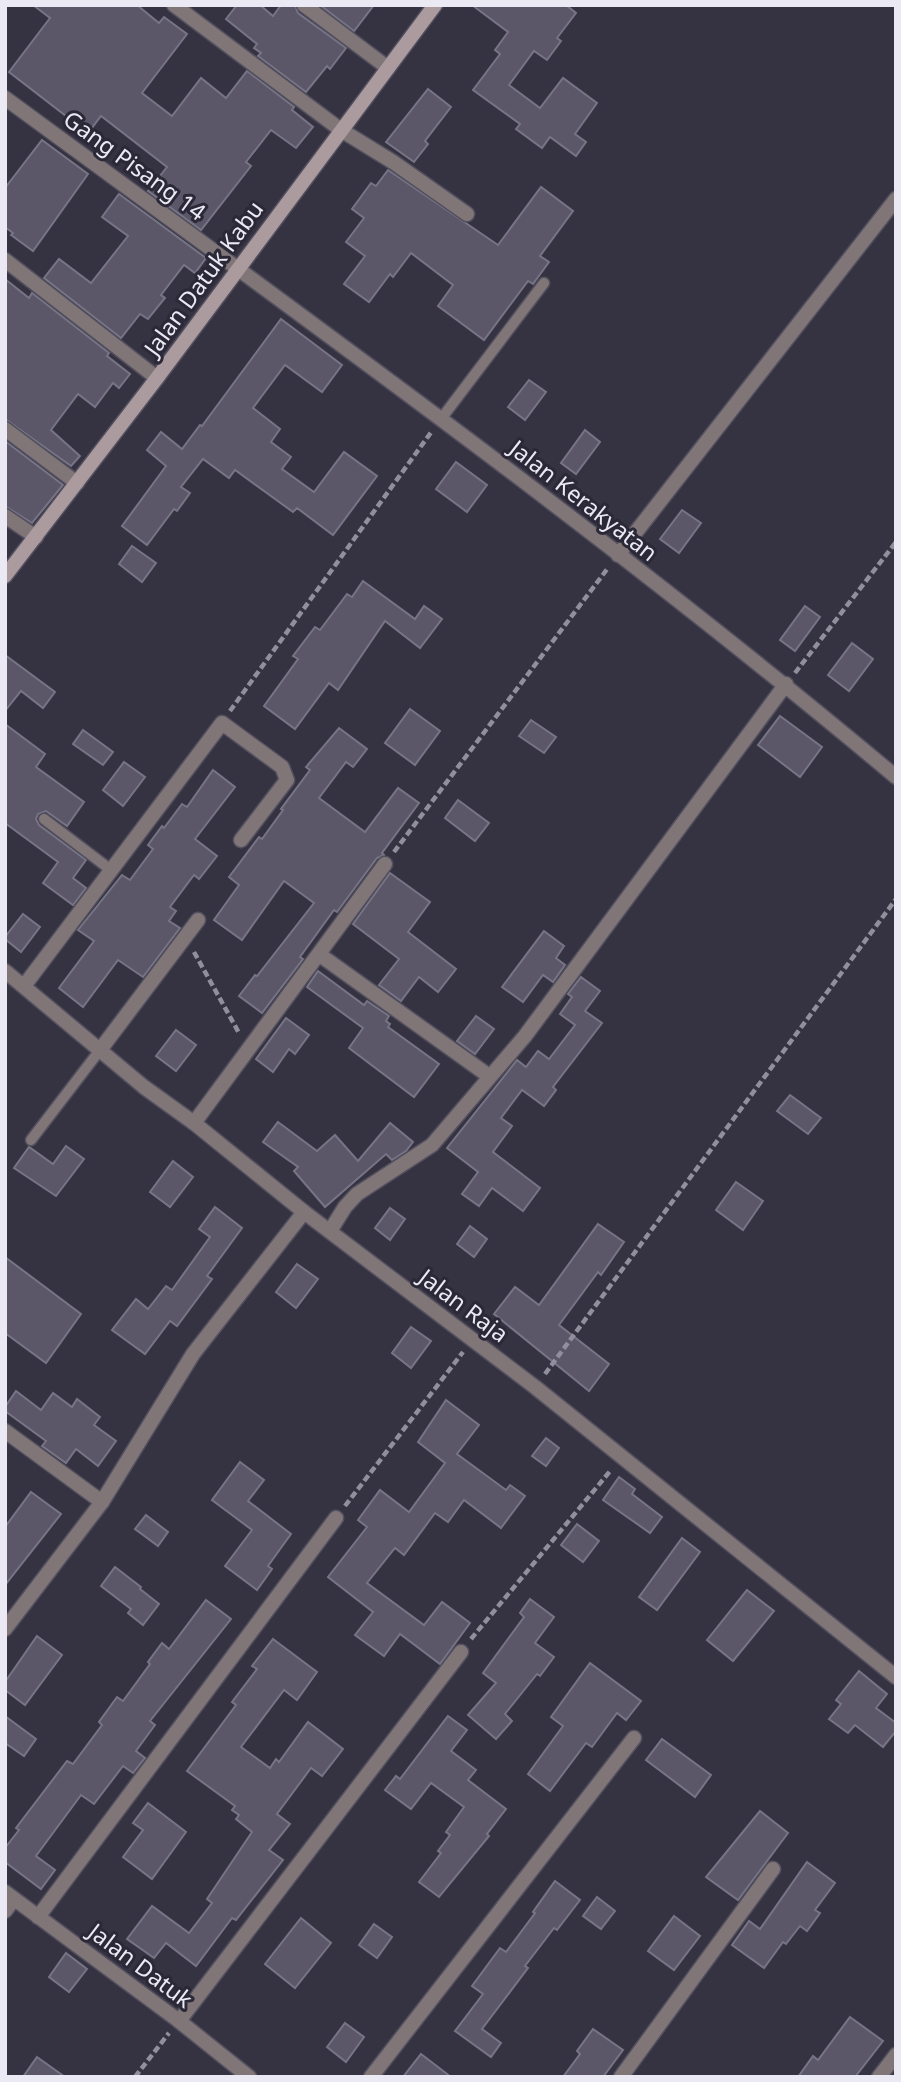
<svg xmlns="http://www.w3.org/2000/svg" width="901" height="2082" viewBox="0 0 901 2082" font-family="'Noto Sans',sans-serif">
	<rect width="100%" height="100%" fill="#353242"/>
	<g fill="#5b5769" stroke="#777486" stroke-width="2">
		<path d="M33,5H137L159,23L164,17L187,34L142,93L172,116L201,78L226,98L247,71L294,107L292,110L313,127L296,148L271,130L246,162L251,166L201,230L148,191L167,167L101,116L88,133L9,72L50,18Z"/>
		<path d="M237,5H260L273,16L281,5H295L298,13L346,48L330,69L327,66L306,92L258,56L261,53L254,48L257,44L226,19Z"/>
		<path d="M320,5H374L354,31Z"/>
		<path d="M472,5H566L576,13L557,38L561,41L547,60L534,51L509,85L540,108L563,78L597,103L575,134L586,142L576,156L550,137L542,148L516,129L520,124L473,90L500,54L495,50L508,32Z"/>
		<path d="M428,89L451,107L425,141L428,144L414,162L386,142Z"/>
		<path d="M42,140L88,174L33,251L11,235L13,233L5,227V188Z"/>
		<path d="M388,170L498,245L541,187L573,211L540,256L549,262L533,284L528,281L484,340L438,306L453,285L411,253L393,277L390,274L369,302L344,284L365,256L346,242L364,218L352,209L371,183L376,186Z"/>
		<path d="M119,194L206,258L195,273L184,265L161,295L165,298L148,319L140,314L121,338L44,278L59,259L91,283L128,236L102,217Z"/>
		<path d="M5,279L29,298L32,293L109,353L107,356L130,374L119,388L113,383L95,407L78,394L51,430L80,456L71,466L5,419Z"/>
		<path d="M281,319L342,365L322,392L285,365L253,408L280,429L271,442L291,457L282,469L314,492L344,452L377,476L333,535L297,508L293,512L235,470L229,478L203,459L181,487L190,493L177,511L174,509L147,545L122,526L166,466L147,450L161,432L182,449L200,425L202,426Z"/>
		<path d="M529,380L546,392L525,420L508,407Z"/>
		<path d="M585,430L600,442L576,474L561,463Z"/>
		<path d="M5,441L63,485L32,523L5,506Z"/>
		<path d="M456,462L487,485L467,512L436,489Z"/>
		<path d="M682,510L701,523L679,553L660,539Z"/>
		<path d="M132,546L156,563L142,582L119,564Z"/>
		<path d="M363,581L415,619L424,606L442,619L420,648L385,621L338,690L329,683L295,729L264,706L298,659L293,656L315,627L320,630L347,594L352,597Z"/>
		<path d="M805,606L820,617L795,651L780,640Z"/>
		<path d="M852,643L873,659L849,691L828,675Z"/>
		<path d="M5,655L55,692L43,708L21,691L5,711Z"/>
		<path d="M410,709L440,731L415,765L385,743Z"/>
		<path d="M780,716L822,747L800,777L758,745Z"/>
		<path d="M531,720L556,737L544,753L519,736Z"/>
		<path d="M5,724L45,754L36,767L84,802L67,826L46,811L38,814L36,819L39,825L86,860L73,878L86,888L73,905L43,883L58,862L5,823Z"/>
		<path d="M339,728L367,749L353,767L346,762L319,798L365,832L398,788L419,803L382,853L384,855L377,858L337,912L334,910L300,957L303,959L262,1013L239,996L255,975L257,976L314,903L284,881L242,940L214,920L239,885L229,877L259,837L262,839L283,810L281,809L310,770L306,767Z"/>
		<path d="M83,730L113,752L103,765L73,744Z"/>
		<path d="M124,762L145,777L123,806L103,790Z"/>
		<path d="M213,770L235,787L195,839L217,856L199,879L194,875L170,907L176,911L169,921L180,928L143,977L118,960L83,1007L59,988L94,941L78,930L122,875L130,880L153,849L148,845L162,826L164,828L182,804L187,807Z"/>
		<path d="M458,800L489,823L475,841L445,818Z"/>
		<path d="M390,873L430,902L408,932L456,969L438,992L419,977L401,1001L379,985L399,959L353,924Z"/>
		<path d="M23,914L40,927L21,952L5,939V937Z"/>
		<path d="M544,931L564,946L556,958L565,965L553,982L543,975L523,1002L502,987Z"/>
		<path d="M318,971L364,1005L367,1001L389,1016L386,1021L390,1024L388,1027L439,1064L414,1097L349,1048L363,1028L307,987Z"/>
		<path d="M581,977L600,991L585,1011L602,1023L553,1087L556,1090L544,1106L522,1090L501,1118L512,1126L493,1152L540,1188L523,1211L492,1188L479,1206L462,1194L478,1172L447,1148L517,1060L526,1067L538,1051L549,1059L575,1025L560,1014L572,997L568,994Z"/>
		<path d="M476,1016L494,1029L475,1054L457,1041Z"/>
		<path d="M286,1018L309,1035L295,1054L289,1049L273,1072L256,1059Z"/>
		<path d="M176,1030L196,1045L176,1071L156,1056Z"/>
		<path d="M790,1095L821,1118L808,1134L777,1111Z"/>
		<path d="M278,1122L317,1151L335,1135L358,1161L390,1123L413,1142L406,1151L392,1160L386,1154L325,1207L294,1171L298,1167L263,1142Z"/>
		<path d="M66,1146L84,1159L56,1196L14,1168L29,1147L53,1164Z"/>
		<path d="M173,1161L193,1177L170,1207L150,1192Z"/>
		<path d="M736,1182L763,1201L743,1230L716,1210Z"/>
		<path d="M215,1207L242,1228L207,1276L212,1279L177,1326L170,1321L145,1354L112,1330L136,1299L148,1309L166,1286L172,1290L210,1237L199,1229Z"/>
		<path d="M390,1208L405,1219L390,1240L375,1228Z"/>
		<path d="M598,1224L624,1242L601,1275L598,1272L559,1325L609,1364L589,1391L494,1314L515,1287L539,1305Z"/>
		<path d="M470,1226L487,1239L474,1257L457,1244Z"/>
		<path d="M5,1257L81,1314L46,1363L5,1333Z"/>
		<path d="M297,1264L318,1279L296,1308L276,1292Z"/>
		<path d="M411,1327L431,1341L411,1368L392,1353Z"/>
		<path d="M16,1391L41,1410L53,1393L72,1407L77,1399L100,1417L94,1425L116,1441L98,1466L76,1449L66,1463L42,1446L46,1441L5,1411V1407Z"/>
		<path d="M446,1400L479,1425L457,1454L506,1490L510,1485L525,1496L501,1528L464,1500L448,1522L435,1513L404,1555L395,1548L367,1583L424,1625L442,1602L470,1623L440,1664L400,1634L384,1656L355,1635L373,1612L328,1577L367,1527L358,1520L380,1490L409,1512L445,1463L418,1442Z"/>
		<path d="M546,1438L559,1448L546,1466L532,1456Z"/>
		<path d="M240,1462L264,1480L248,1501L291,1534L268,1566L272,1569L257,1590L225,1566L252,1530L212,1500Z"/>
		<path d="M619,1477L635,1489L632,1494L662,1517L650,1533L603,1500Z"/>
		<path d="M31,1492L61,1514L5,1585V1527Z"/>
		<path d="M146,1515L168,1532L158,1546L135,1529Z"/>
		<path d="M577,1524L599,1541L583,1562L561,1545Z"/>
		<path d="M682,1538L700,1552L657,1610L639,1597Z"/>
		<path d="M115,1567L141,1587L140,1589L159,1604L143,1625L128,1613L131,1609L101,1586Z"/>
		<path d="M747,1590L774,1611L733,1661L707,1640Z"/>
		<path d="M530,1599L554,1617L535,1643L554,1657L540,1676L537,1674L505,1714L512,1721L496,1739L468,1715L496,1683L483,1673L524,1617L520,1613Z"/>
		<path d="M206,1600L231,1619L150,1721L155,1725L136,1751L145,1758L133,1773L123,1766L94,1804L81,1795L36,1856L55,1870L41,1889L5,1862V1848L19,1830L16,1828L67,1761L73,1764L102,1725L99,1722L117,1697L123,1701L150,1664L148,1662L162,1643L169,1649Z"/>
		<path d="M37,1636L62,1655L25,1705L5,1690V1682Z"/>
		<path d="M273,1639L317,1672L297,1700L284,1690L241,1747L270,1768L276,1759L279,1762L308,1722L343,1749L322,1776L311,1768L277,1814L290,1824L269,1850L283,1860L236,1920L232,1918L196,1966L166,1943L154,1958L127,1939L152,1906L189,1933L212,1903L207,1899L252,1832L236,1819L239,1815L232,1810L235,1806L187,1771L236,1705L232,1702L257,1669L252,1666Z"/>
		<path d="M590,1663L641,1701L626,1720L617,1713L592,1747L586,1743L550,1791L528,1774L563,1726L551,1717Z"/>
		<path d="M859,1671L887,1694L876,1708L896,1723V1731L883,1747L855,1725L848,1733L829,1719L841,1704L836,1700Z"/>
		<path d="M5,1716L36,1739L24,1756L5,1743Z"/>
		<path d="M448,1716L467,1730L451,1751L476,1770L468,1780L506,1809L487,1834L489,1836L439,1897L419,1882L441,1853L438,1851L450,1835L446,1832L464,1807L431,1783L411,1809L385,1790L396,1776L400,1779Z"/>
		<path d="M662,1739L711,1775L695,1797L646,1760Z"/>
		<path d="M148,1803L186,1832L152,1879L123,1857L143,1830L133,1823Z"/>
		<path d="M760,1811L788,1833L738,1900L706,1877Z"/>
		<path d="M807,1862L835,1883L815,1910L820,1913L807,1931L800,1926L786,1944L783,1942L764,1968L732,1945L749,1921L760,1929Z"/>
		<path d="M555,1881L580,1900L557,1930L554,1928L525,1966L528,1968L482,2029L501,2043L491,2057L455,2031L483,1994L472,1986L500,1948L506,1952L535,1913L533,1912Z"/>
		<path d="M597,1897L615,1911L601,1929L583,1916Z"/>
		<path d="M674,1916L700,1936L674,1970L648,1951Z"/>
		<path d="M301,1918L331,1943L295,1988L265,1964Z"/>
		<path d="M374,1924L392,1937L377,1958L359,1945Z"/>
		<path d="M66,1953L87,1969L69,1992L49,1977Z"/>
		<path d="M850,2017L883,2041L855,2077H798L813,2056L818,2060Z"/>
		<path d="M345,2023L364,2037L346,2062L327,2047Z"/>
		<path d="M593,2029L623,2050L603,2077H563L580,2054L577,2051Z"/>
		<path d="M421,2054L451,2077H403Z"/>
		<path d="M37,2057L65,2077H23Z"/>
	</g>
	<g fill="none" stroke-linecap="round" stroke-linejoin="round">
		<defs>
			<g id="lane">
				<path d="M441,419L544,283"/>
				<path d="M44,819L111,870"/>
				<path d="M31,1140L100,1050"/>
			</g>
			<g id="street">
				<path d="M174,5L341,130L393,162L467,214"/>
				<path d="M304,5L388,68"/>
				<path d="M5,98C306,319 610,537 896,777"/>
				<path d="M5,260L157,378"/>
				<path d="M5,429L77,483"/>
				<path d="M5,516L36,537"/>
				<path d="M618,555L896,199"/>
				<path d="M320,955L489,1076"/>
				<path d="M5,971L144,1087L194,1123L304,1212L535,1387L896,1677"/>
				<path d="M24,986L222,723L282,767L287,780L241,840"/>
				<path d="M100,1050L198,920"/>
				<path d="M194,1123L385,864"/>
				<path d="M330,1231L345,1207L357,1194L432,1145L525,1036L786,684"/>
				<path d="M5,1431L102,1502"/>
				<path d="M5,1629L102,1502L193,1354L304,1212"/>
				<path d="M5,1892L179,2021L249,2077"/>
				<path d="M5,1911L14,1899"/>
				<path d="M38,1917L336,1518"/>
				<path d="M179,2021L461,1652"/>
				<path d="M371,2077L634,1738"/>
				<path d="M621,2077L773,1869"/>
				<path d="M879,2077L896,2055"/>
			</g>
			<path id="secondary" d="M5,576L157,378L435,5"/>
		</defs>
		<use href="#lane" stroke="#524f5e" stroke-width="13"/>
		<use href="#street" stroke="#524f5e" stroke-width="17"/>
		<use href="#secondary" stroke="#524f5e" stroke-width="17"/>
		<g stroke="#918f9c" stroke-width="4.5" stroke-dasharray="7 3.5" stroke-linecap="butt">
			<path d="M795,673L896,542"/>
			<path d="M230,711L432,431"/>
			<path d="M394,852L608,568"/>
			<path d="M194,952L239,1033"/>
			<path d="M545,1374L896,899"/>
			<path d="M345,1506L463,1352"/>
			<path d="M471,1639L611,1470"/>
			<path d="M135,2077L169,2033"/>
		</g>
		<use href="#lane" stroke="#807678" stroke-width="10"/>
		<use href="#street" stroke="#807678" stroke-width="14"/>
		<use href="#secondary" stroke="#ab9b9e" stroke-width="14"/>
	</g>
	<g text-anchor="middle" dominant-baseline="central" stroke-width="6" stroke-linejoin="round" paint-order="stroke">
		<g font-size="23" fill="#ebeaf4" stroke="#2b2837">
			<text transform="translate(135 165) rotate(36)">Gang Pisang 14</text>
			<text transform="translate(203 278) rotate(-54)">Jalan Datuk Kabu</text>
			<text transform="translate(584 500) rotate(38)">Jalan Kerakyatan</text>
			<text transform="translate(464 1305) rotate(37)">Jalan Raja</text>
			<text transform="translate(141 1965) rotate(37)">Jalan Datuk</text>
		</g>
	</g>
	<rect width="901" height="2082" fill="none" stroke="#ebeaf4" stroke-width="14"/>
</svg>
